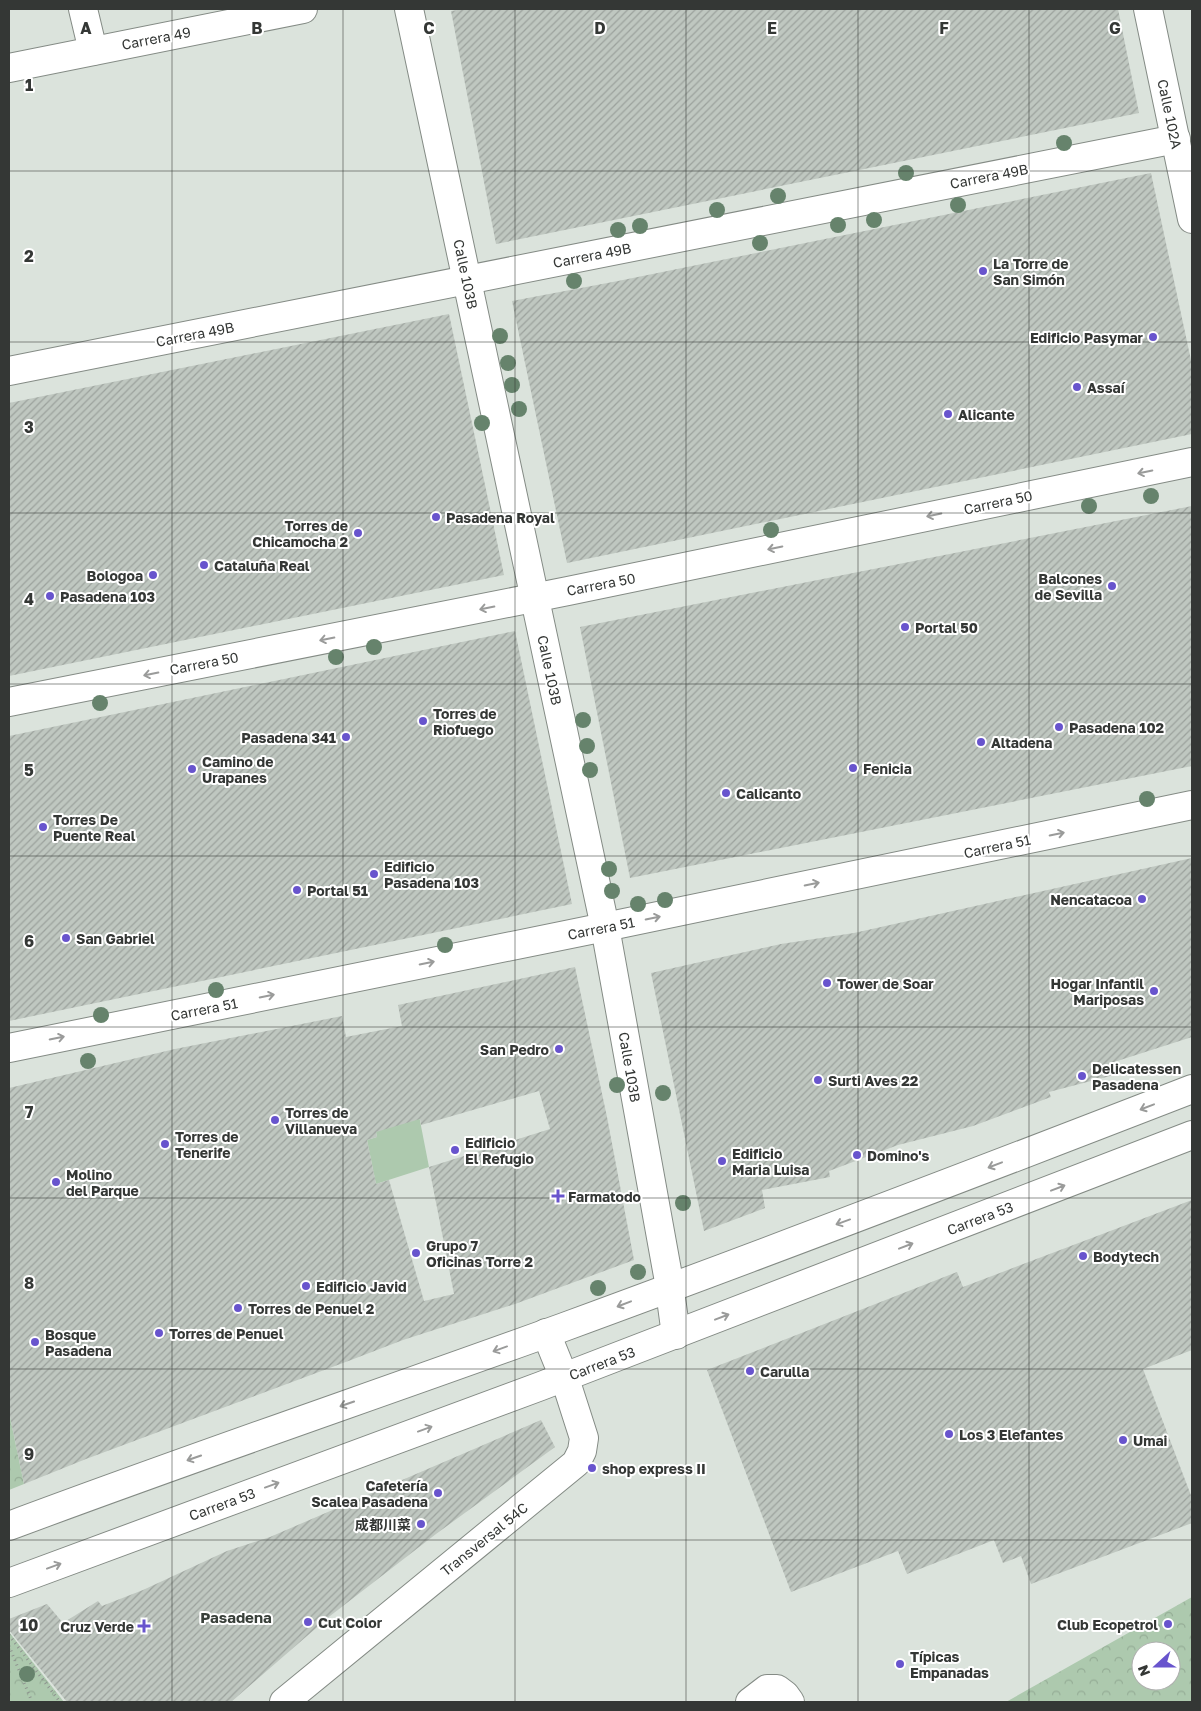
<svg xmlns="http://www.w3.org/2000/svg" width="1201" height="1711" viewBox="0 0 1201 1711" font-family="'Golos Text','Noto Sans SC',sans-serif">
	<defs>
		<pattern id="park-crowns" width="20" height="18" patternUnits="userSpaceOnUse" patternTransform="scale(1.25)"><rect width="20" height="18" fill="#adc9ae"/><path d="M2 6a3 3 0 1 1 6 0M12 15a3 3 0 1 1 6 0" fill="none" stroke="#95ad96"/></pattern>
		<pattern id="building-hatch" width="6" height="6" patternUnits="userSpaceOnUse" patternTransform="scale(1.25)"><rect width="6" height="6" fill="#bfc7c0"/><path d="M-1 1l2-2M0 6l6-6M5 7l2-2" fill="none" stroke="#9ca29d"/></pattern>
	</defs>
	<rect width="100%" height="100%" fill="#dbe3dc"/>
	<path fill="#adc9ae" d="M414,1090L429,1167L376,1184L367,1140L377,1137L376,1132Z"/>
	<g fill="url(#park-crowns)" fill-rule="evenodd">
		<path d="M9,1412L24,1484L9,1490Z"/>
		<path d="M1192,1597V1702H1006ZM1141,1651H1171V1681H1141Z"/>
		<path d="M9,1632L64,1702H9Z"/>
	</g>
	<g fill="url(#building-hatch)" fill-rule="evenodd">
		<path d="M464,9H1118L1139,113L496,244L451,11Z"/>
		<path d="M1151,173L1192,365V434L567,563L512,301L618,281Z"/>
		<path d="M449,314L504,575L9,676V403Z"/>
		<path d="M1192,506V766L630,878L580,627Z"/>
		<path d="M515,631L572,904L9,1021V736Z"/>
		<path d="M1192,858V1037L1111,1063L1114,1075L1049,1092L1051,1097L973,1126L898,1145L829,1171L830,1177L762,1190L765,1208L704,1231L651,973L781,944L854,933Z"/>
		<path d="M575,967L607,1117L634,1260L515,1304L403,1340L351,1360L86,1459L24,1484L9,1412V1088L175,1049L342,1016L346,1037L402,1026L398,1005ZM539,1091L550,1129L429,1167L454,1294L424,1301L389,1180L376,1184L367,1140L377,1137L376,1132L420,1119L421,1125Z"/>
		<path d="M1192,1200V1350L1143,1369L1192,1498V1523L1031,1584L1021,1556L1003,1563L994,1540L907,1574L898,1551L791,1592L707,1370L957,1272L963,1287Z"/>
		<path d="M541,1420L555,1447L436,1534L330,1616L231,1702H67L9,1630V1619L47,1604L63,1623L98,1601L102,1606L143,1590L227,1551L270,1537Z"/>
	</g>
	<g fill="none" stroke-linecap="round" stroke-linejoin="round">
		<defs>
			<g id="minor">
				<path d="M83,9L93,51"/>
				<path d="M409,9L605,927L668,1276L676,1335"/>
				<path d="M9,68L303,9"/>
				<path d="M9,371L1176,139"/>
				<path d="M9,1048L605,927L1192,805"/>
				<path d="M284,1702L576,1463L582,1451L584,1438L567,1385L546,1333"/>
				<path d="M750,1702L767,1689H777L785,1695L790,1702"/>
			</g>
			<g id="tertiary">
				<path d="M1148,9L1192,219"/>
				<path d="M9,702L568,591L1192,462"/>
			</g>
			<g id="secondary">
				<path d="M9,1526C193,1457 379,1394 564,1327C774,1250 983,1170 1192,1089"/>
				<path d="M9,1583L541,1386L1192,1135"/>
			</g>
		</defs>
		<use href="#minor" stroke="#848b85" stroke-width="30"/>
		<use href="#tertiary" stroke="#848b85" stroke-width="30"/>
		<use href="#secondary" stroke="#848b85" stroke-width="30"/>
		<g stroke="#8d928e" stroke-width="3" stroke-dasharray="1 4" stroke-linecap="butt">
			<path d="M9,1635L60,1702"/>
			<path d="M9,1646L32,1702"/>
		</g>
		<use href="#minor" stroke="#fff" stroke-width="28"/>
		<use href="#tertiary" stroke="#fff" stroke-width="28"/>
		<use href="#secondary" stroke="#fff" stroke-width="28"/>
	</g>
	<g fill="#66836c">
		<circle cx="1064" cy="143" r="8"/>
		<circle cx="906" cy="173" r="8"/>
		<circle cx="778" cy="196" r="8"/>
		<circle cx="958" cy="205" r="8"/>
		<circle cx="717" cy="210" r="8"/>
		<circle cx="874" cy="220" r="8"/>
		<circle cx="838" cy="225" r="8"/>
		<circle cx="640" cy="226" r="8"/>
		<circle cx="618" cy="230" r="8"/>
		<circle cx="760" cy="243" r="8"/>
		<circle cx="574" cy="281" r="8"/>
		<circle cx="500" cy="336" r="8"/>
		<circle cx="508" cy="363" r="8"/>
		<circle cx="512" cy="385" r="8"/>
		<circle cx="519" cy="409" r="8"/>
		<circle cx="482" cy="423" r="8"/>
		<circle cx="1151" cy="496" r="8"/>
		<circle cx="1089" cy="506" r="8"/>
		<circle cx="771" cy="530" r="8"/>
		<circle cx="374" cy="647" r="8"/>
		<circle cx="336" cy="657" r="8"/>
		<circle cx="100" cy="703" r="8"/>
		<circle cx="583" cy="720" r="8"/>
		<circle cx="587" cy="746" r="8"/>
		<circle cx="590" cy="770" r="8"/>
		<circle cx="1147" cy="799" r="8"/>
		<circle cx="609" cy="869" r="8"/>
		<circle cx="612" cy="891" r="8"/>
		<circle cx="665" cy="900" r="8"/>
		<circle cx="638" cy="904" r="8"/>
		<circle cx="445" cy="945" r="8"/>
		<circle cx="216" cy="990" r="8"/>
		<circle cx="101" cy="1015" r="8"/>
		<circle cx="88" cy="1061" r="8"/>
		<circle cx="617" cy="1085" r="8"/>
		<circle cx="663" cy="1093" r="8"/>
		<circle cx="683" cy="1203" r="8"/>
		<circle cx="638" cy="1272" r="8"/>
		<circle cx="598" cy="1288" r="8"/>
		<circle cx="27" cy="1674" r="8"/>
	</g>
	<defs><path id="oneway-shaft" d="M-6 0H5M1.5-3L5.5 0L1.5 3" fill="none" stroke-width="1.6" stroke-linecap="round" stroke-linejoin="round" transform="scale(1.25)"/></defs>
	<g stroke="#9a9b9a">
		<use href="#oneway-shaft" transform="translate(1145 472) rotate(168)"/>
		<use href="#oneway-shaft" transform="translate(934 515) rotate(168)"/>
		<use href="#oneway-shaft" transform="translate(775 548) rotate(168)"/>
		<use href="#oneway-shaft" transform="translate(487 608) rotate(169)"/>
		<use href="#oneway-shaft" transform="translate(327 639) rotate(169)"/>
		<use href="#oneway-shaft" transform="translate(151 674) rotate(169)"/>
		<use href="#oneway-shaft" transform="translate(1057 834) rotate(-12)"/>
		<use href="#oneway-shaft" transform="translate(812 884) rotate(-12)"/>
		<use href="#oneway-shaft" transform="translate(653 918) rotate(-12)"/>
		<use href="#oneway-shaft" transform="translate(427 963) rotate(-11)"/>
		<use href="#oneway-shaft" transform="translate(267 996) rotate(-11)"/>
		<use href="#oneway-shaft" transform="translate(57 1038) rotate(-11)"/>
		<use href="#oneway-shaft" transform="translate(1147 1107) rotate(159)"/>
		<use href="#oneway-shaft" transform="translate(995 1165) rotate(159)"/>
		<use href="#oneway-shaft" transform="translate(1058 1188) rotate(-21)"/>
		<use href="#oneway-shaft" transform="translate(843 1222) rotate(160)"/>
		<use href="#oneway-shaft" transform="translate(906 1246) rotate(-21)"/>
		<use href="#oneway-shaft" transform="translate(624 1304) rotate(159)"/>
		<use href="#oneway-shaft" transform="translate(722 1317) rotate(-21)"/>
		<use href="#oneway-shaft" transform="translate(500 1349) rotate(160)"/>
		<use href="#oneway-shaft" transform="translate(347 1404) rotate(161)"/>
		<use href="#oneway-shaft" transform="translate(425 1429) rotate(-20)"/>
		<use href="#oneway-shaft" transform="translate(194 1458) rotate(161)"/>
		<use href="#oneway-shaft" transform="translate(272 1485) rotate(-20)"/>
		<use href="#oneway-shaft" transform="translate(54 1566) rotate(-20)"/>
	</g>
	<path fill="none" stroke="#343735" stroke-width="1" stroke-opacity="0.55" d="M172,9V1702M343,9V1702M515,9V1702M686,9V1702M858,9V1702M1029,9V1702M9,171H1192M9,342H1192M9,513H1192M9,684H1192M9,856H1192M9,1027H1192M9,1198H1192M9,1369H1192M9,1540H1192"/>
	<g fill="#6854cd" stroke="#fff" stroke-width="2">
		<circle cx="983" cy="271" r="5"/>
		<circle cx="1153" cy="337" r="5"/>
		<circle cx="1077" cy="387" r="5"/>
		<circle cx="948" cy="414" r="5"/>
		<circle cx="436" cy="517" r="5"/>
		<circle cx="358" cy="533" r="5"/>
		<circle cx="204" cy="565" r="5"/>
		<circle cx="153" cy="575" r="5"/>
		<circle cx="1112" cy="586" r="5"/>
		<circle cx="50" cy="596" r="5"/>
		<circle cx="905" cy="627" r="5"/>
		<circle cx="423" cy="721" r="5"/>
		<circle cx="1059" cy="727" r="5"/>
		<circle cx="346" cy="737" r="5"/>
		<circle cx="981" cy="742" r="5"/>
		<circle cx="853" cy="768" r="5"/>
		<circle cx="192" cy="769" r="5"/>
		<circle cx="726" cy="793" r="5"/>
		<circle cx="43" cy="827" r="5"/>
		<circle cx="374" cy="874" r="5"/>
		<circle cx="297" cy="890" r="5"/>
		<circle cx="1142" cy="899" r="5"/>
		<circle cx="66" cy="938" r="5"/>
		<circle cx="827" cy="983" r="5"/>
		<circle cx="1154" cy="991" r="5"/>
		<circle cx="559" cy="1049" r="5"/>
		<circle cx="1082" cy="1076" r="5"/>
		<circle cx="818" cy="1080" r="5"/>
		<circle cx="275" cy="1120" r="5"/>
		<circle cx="165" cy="1144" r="5"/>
		<circle cx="455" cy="1150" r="5"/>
		<circle cx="857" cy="1155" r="5"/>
		<circle cx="722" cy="1161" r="5"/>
		<circle cx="56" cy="1182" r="5"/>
		<path d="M555.5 1188.5h5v5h5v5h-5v5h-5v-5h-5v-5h5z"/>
		<circle cx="416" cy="1253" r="5"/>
		<circle cx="1083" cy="1256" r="5"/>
		<circle cx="306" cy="1286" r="5"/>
		<circle cx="238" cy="1308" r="5"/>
		<circle cx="159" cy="1333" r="5"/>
		<circle cx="35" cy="1342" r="5"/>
		<circle cx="750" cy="1371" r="5"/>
		<circle cx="949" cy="1434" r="5"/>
		<circle cx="1123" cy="1440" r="5"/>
		<circle cx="592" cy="1468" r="5"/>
		<circle cx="438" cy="1493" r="5"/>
		<circle cx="421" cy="1524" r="5"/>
		<circle cx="308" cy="1622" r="5"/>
		<circle cx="1168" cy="1624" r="5"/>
		<path d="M141.5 1618.5h5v5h5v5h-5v5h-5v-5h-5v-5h5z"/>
		<circle cx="900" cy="1664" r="5"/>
	</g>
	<g text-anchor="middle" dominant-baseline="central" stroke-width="4" stroke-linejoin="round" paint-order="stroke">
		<g font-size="14" fill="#343735" stroke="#fff">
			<text transform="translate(156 38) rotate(-11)">Carrera 49</text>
			<text transform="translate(1170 114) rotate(78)">Calle 102A</text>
			<text transform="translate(989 176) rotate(-11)">Carrera 49B</text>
			<text transform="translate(592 255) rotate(-11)">Carrera 49B</text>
			<text transform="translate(466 274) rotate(78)">Calle 103B</text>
			<text transform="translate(195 334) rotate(-11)">Carrera 49B</text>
			<text transform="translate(998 502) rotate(-12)">Carrera 50</text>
			<text transform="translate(601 584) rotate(-11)">Carrera 50</text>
			<text transform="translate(204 663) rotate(-11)">Carrera 50</text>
			<text transform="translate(550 670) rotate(78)">Calle 103B</text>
			<text transform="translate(997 846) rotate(-12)">Carrera 51</text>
			<text transform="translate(601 928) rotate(-11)">Carrera 51</text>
			<text transform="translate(204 1009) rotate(-11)">Carrera 51</text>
			<text transform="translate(630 1067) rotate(80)">Calle 103B</text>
			<text transform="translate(980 1218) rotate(-21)">Carrera 53</text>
			<text transform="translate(602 1363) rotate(-21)">Carrera 53</text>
			<text transform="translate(222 1504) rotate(-20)">Carrera 53</text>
			<text transform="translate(484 1539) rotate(-39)">Transversal 54C</text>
		</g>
		<g font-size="14" font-weight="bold" fill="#343735" stroke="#fff" text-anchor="start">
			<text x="993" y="263">La Torre de<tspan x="993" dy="16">San Simón</tspan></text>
			<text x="1143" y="337" text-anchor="end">Edificio Pasymar</text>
			<text x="1087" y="387">Assaí</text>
			<text x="958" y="414">Alicante</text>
			<text x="446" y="517">Pasadena Royal</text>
			<text x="348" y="525" text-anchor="end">Torres de<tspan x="348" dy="16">Chicamocha 2</tspan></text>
			<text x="214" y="565">Cataluña Real</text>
			<text x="143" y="575" text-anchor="end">Bologoa</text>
			<text x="1102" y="578" text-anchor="end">Balcones<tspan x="1102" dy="16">de Sevilla</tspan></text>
			<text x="60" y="596">Pasadena 103</text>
			<text x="915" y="627">Portal 50</text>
			<text x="433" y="713">Torres de<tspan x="433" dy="16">Riofuego</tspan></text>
			<text x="1069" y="727">Pasadena 102</text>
			<text x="336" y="737" text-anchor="end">Pasadena 341</text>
			<text x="991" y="742">Altadena</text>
			<text x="202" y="761">Camino de<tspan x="202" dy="16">Urapanes</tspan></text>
			<text x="863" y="768">Fenicia</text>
			<text x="736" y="793">Calicanto</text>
			<text x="53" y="819">Torres De<tspan x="53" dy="16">Puente Real</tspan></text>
			<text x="384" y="866">Edificio<tspan x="384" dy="16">Pasadena 103</tspan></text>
			<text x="307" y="890">Portal 51</text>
			<text x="1132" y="899" text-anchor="end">Nencatacoa</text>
			<text x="76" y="938">San Gabriel</text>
			<text x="837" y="983">Tower de Soar</text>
			<text x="1144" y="983" text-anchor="end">Hogar Infantil<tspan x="1144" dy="16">Mariposas</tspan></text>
			<text x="549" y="1049" text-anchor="end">San Pedro</text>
			<text x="1092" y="1068">Delicatessen<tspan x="1092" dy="16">Pasadena</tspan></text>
			<text x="828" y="1080">Surti Aves 22</text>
			<text x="285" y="1112">Torres de<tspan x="285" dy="16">Villanueva</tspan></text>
			<text x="175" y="1136">Torres de<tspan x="175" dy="16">Tenerife</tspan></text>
			<text x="465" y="1142">Edificio<tspan x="465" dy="16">El Refugio</tspan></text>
			<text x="732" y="1153">Edificio<tspan x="732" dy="16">Maria Luisa</tspan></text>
			<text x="867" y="1155">Domino's</text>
			<text x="66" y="1174">Molino<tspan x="66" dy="16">del Parque</tspan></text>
			<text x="568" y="1196">Farmatodo</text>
			<text x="426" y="1245">Grupo 7<tspan x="426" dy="16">Oficinas Torre 2</tspan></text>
			<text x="1093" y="1256">Bodytech</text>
			<text x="316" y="1286">Edificio Javid</text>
			<text x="248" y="1308">Torres de Penuel 2</text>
			<text x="169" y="1333">Torres de Penuel</text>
			<text x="45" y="1334">Bosque<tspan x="45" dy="16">Pasadena</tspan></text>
			<text x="760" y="1371">Carulla</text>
			<text x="959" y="1434">Los 3 Elefantes</text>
			<text x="1133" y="1440">Umai</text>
			<text x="602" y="1468">shop express II</text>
			<text x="428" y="1485" text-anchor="end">Cafetería<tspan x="428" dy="16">Scalea Pasadena</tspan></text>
			<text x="411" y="1524" text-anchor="end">成都川菜</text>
			<text x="318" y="1622">Cut Color</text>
			<text x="1158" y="1624" text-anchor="end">Club Ecopetrol</text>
			<text x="134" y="1626" text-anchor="end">Cruz Verde</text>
			<text x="910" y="1656">Típicas<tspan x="910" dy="16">Empanadas</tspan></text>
		</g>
		<g font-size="15" font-weight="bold" fill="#39403a" stroke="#fff">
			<text x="236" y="1617">Pasadena</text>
		</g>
	</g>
	<g font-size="16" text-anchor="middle" font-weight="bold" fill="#343735" stroke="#fff" stroke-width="4" stroke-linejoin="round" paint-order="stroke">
		<text x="86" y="34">A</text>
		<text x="257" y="34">B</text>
		<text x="429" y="34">C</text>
		<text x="600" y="34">D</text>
		<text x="772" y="34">E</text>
		<text x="944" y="34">F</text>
		<text x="1115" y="34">G</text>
		<text x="29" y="91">1</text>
		<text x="29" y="262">2</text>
		<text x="29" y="433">3</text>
		<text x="29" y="605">4</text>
		<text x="29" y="776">5</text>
		<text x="29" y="947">6</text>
		<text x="29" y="1118">7</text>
		<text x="29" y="1289">8</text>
		<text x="29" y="1460">9</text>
		<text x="29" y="1631">10</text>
	</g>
	<rect width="1201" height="1711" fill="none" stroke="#343735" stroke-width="20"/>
	<g transform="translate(1156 1666) rotate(249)"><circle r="24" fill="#ffffff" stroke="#aeafae"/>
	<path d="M0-4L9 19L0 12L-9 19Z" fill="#6854cd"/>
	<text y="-8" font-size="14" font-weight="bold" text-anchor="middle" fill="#343735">N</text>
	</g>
</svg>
